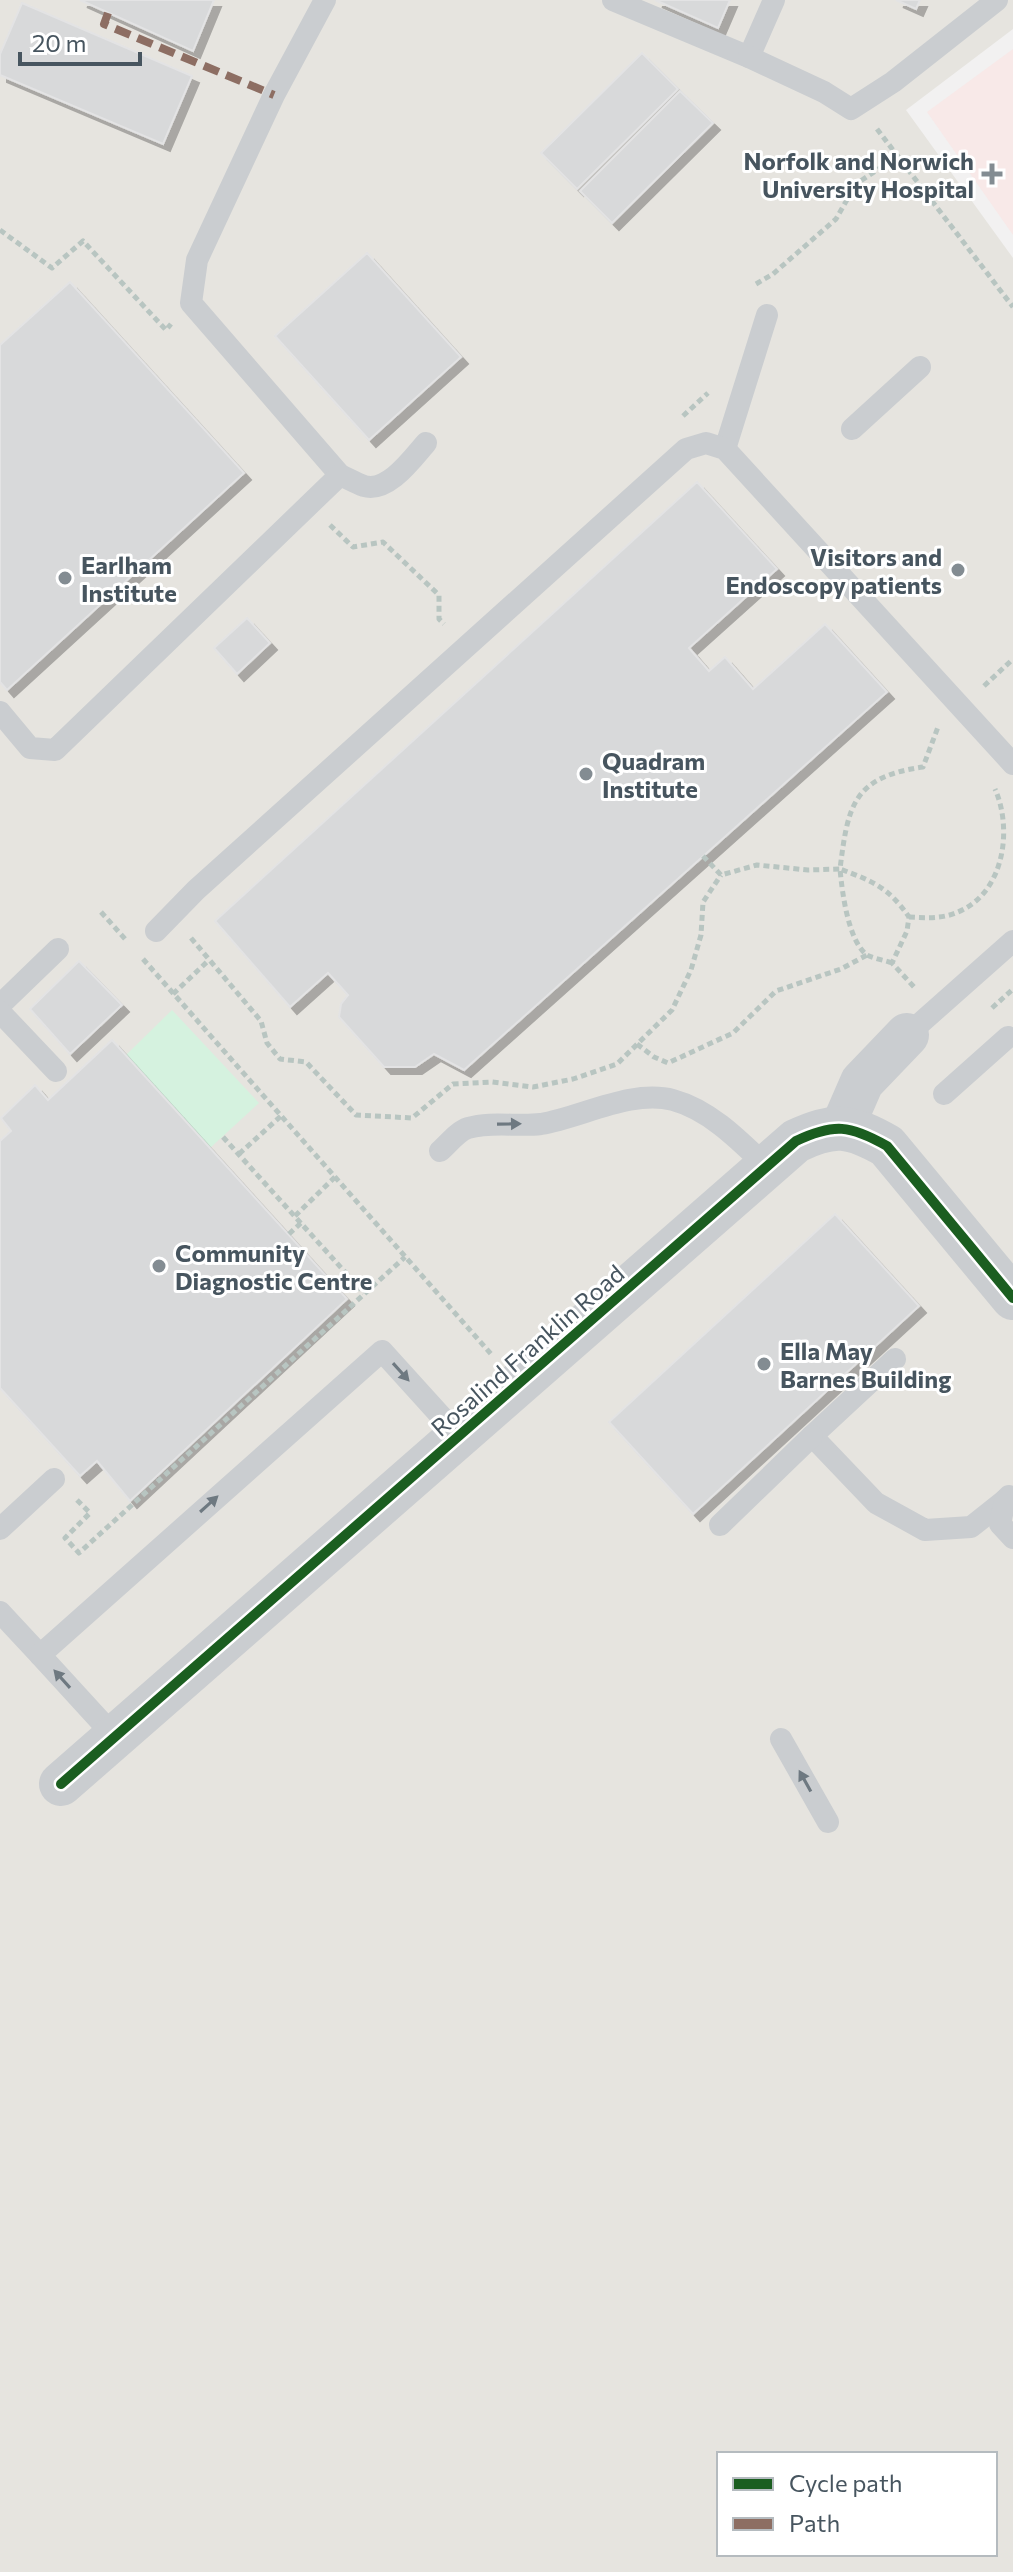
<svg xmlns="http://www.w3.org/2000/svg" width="1013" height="2572" viewBox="0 0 1013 2572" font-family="Commissioner,sans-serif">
	<defs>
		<filter id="shadow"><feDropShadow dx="7" dy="7" stdDeviation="0" flood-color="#0004"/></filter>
	</defs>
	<rect width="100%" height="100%" fill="#f2f1f1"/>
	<path fill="#e6e4df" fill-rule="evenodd" d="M0,0H1013V29L906,110L1013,258V2572H0ZM719,2454H995V2554H719Z"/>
	<path fill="#f8e9e8" d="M1013,49V235L927,112Z"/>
	<path fill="#d5f2df" d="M172,1010L259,1103L210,1148L126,1055Z"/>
	<g fill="#d8d9da" stroke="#e3e3e4" stroke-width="2" filter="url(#shadow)">
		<path d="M80,0H214L193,51Z"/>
		<path d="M655,0H730L718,28Z"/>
		<path d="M896,0H920L916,9Z"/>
		<path d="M22,3L192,76L163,144L0,75V54Z"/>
		<path d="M642,53L678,89L577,189L541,153Z"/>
		<path d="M680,91L713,123L612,223L580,191Z"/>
		<path d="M367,253L461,357L369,440L275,336Z"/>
		<path d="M70,282L244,473L7,690L0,682V345Z"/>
		<path d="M697,482L777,569L689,648L709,671L725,657L753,689L825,624L887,692L464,1070L434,1054L415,1067H384L339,1017L341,1004L348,995L328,973L290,1007L215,921Z"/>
		<path d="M247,618L270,643L237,674L214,648Z"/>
		<path d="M79,961L122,1005L70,1054L30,1009Z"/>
		<path d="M112,1040L347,1299L130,1501L97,1461L80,1476L0,1388V1141L11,1131L1,1118L35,1085L48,1100Z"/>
		<path d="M835,1214L919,1306L693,1514L609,1422Z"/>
	</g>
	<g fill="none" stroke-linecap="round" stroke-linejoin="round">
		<g stroke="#b8c5c1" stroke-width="5" stroke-dasharray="6 4" stroke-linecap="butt">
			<path d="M877,129L1013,307"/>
			<path d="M0,230L52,268L83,241L166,330L171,324"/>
			<path d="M756,284L773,274L836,219L856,184L898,156"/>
			<path d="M683,416L708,393"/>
			<path d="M330,525L353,547L383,542L439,595V619L444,624"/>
			<path d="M984,686L1013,659"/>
			<path d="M703,856L721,875L757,865L808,870L840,869C848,805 853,777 923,767L938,727"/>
			<path d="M101,912L126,940"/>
			<path d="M909,917C925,918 943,919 958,912C1004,893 1013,830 995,789"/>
			<path d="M191,938L261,1021L267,1043L280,1059L306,1062L356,1115L412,1118L453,1084L492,1082L533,1087L573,1079L617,1064L672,1010L691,970L701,935L703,902L721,875"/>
			<path d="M143,959L491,1354"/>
			<path d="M892,963C885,960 874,959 867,955C848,941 842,891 840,869C873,881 889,888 909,917L907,931L892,963L914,987"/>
			<path d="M173,994L209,960"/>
			<path d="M992,1008L1013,989"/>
			<path d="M637,1044L654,1057L668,1063L733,1033L776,991L841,969L867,955"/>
			<path d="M223,1137L364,1293"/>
			<path d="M239,1154L281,1116"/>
			<path d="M295,1216L335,1177"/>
			<path d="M289,1234L301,1223"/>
			<path d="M77,1500L90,1513L65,1538L79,1553L405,1257"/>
		</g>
		<g stroke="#cacdd0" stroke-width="22">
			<path d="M325,0L274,95L197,260L191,303L340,475"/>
			<path d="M613,0L749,57L774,0"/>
			<path d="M749,57L824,92L851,109L893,82L997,0"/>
			<path d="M852,429L920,367"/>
			<path d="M725,449L767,315"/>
			<path d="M0,712L30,748L55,750L340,475C347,478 356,483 364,486C388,493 412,459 426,443"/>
			<path d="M156,931L196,890L686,449L706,443L725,449L1013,764"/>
			<path d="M0,1005L58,949"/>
			<path d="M0,1012L56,1071"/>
			<path d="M907,1035L1013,941"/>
			<path d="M944,1094L1008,1037"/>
			<path d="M440,1151C448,1144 458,1131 468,1128C492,1121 517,1127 541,1124C582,1117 632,1089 673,1100C710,1110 740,1141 767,1167"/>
			<path d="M895,1359L812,1436L876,1503L925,1530L971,1527L1005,1500"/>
			<path d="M1009,1496L1005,1500L1000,1524L1013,1538"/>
			<path d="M720,1525L812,1436"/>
			<path d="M0,1529L54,1479"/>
			<path d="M0,1612L40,1655"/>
			<path d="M115,1737L40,1655L382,1351L459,1436"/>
			<path d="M781,1739L828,1822"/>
		</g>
		<g stroke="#cacdd0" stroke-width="44">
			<path d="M842,1128L862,1082L907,1035"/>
			<path d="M61,1784L796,1141C834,1123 850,1125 887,1146L1013,1298"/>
		</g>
		<path stroke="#8d6e63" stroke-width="8" stroke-dasharray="16 8" stroke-linecap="butt" d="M108,13L104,24L274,95"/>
		<defs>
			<path id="cycleway" d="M61,1784L796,1141C834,1123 850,1125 887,1146L1013,1298"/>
		</defs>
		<use href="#cycleway" stroke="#fff" stroke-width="15"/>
		<use href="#cycleway" stroke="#1b5e20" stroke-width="10"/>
	</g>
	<defs><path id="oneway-solid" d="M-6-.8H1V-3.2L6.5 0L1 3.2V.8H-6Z" transform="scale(2)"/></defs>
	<g fill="#6e7981">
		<use href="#oneway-solid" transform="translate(509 1124) rotate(-1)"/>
		<use href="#oneway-solid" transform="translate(401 1372) rotate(48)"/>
		<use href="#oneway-solid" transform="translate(209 1504) rotate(-42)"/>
		<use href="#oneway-solid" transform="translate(62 1679) rotate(-132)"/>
		<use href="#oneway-solid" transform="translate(805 1781) rotate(-119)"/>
	</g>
	<g fill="#838c92" stroke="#fff" stroke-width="3">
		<path d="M988 162h8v8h8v8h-8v8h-8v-8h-8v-8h8z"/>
		<circle cx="958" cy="570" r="8"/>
		<circle cx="65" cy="578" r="8"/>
		<circle cx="586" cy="774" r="8"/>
		<circle cx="159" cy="1266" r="8"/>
		<circle cx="764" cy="1364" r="8"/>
	</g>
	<g text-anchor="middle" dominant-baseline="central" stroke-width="6" stroke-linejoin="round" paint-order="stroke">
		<g font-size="24" font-weight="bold" fill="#47555f" stroke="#fff" text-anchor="start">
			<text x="974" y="160" text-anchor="end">Norfolk and Norwich<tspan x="974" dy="28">University Hospital</tspan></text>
			<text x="942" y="556" text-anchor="end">Visitors and<tspan x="942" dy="28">Endoscopy patients</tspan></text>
			<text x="81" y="564">Earlham<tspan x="81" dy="28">Institute</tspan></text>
			<text x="602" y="760">Quadram<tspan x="602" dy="28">Institute</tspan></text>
			<text x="175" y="1252">Community<tspan x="175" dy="28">Diagnostic Centre</tspan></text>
			<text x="780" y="1350">Ella May<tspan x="780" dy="28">Barnes Building</tspan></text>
		</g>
		<g font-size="24" fill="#47555f" stroke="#fff">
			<text transform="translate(527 1350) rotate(-41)">Rosalind Franklin Road</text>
		</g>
	</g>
	<rect x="717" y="2452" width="280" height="104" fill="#ffffff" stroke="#b5bbbf" stroke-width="2"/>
	<rect x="733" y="2478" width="40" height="12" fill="#1b5e20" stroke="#b5bbbf" stroke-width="2"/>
	<text x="789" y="2492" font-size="24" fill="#47555f">Cycle path</text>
	<rect x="733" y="2518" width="40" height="12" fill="#8d6e63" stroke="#b5bbbf" stroke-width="2"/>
	<text x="789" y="2532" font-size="24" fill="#47555f">Path</text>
	<path d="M20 52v12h120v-12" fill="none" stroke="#47555f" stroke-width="4"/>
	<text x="32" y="52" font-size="24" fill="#47555f" stroke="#ffffff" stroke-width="6" paint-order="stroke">20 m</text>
</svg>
